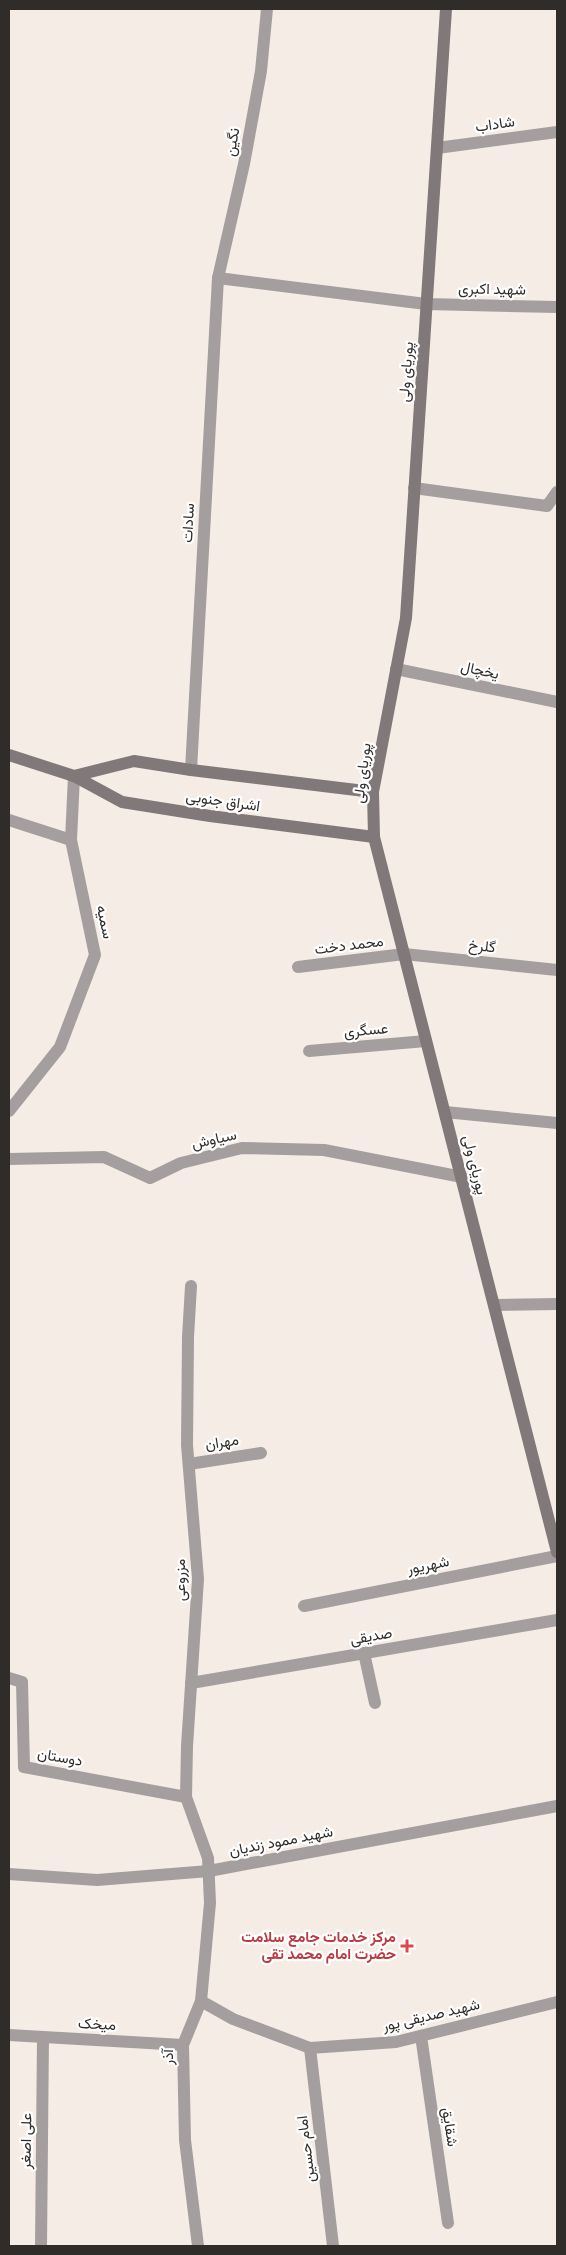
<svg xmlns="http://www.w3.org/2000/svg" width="566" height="2255" viewBox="0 0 566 2255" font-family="'Roboto Condensed',Vazirmatn,sans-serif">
	<rect width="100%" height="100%" fill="#f5ece5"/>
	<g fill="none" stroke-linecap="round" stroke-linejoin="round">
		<g stroke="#a49e9f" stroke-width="12">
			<path d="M437,148L557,132"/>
			<path d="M218,278L426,304L557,307"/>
			<path d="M414,488L547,506L557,492"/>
			<path d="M396,669L557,702"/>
			<path d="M191,770L218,278L244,164L261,71L267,9"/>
			<path d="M9,820L71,840"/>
			<path d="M298,967L404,954L557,970"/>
			<path d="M309,1051L426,1041"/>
			<path d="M9,1111L60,1047L95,955L71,840L74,776"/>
			<path d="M445,1112L557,1123"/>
			<path d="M9,1159L104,1157L150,1178L181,1163L242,1148L324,1150L462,1177"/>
			<path d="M191,1286L188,1337L187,1445L198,1579L187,1746L186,1797L208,1858L210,1903L201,2001L183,2045L185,2140L198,2246"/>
			<path d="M494,1305L557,1304"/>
			<path d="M189,1464L261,1453"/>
			<path d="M304,1606L557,1556"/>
			<path d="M364,1653L375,1703"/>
			<path d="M9,1678L22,1682L24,1767L186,1797"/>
			<path d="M191,1683L557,1620"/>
			<path d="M9,1874L97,1880L209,1871L557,1806"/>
			<path d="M201,2001L233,2019L310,2048L396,2042L557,2002"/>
			<path d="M9,2035L183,2045"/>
			<path d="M421,2036L448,2223"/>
			<path d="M310,2048L333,2246"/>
			<path d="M41,2246L43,2037"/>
		</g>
		<g stroke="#807879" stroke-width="12">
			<path d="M446,9L406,618L373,792L374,837L557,1552"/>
			<path d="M9,755L74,776L122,802L210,816L374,837"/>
			<path d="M74,776L134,761L191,770L373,792"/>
		</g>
	</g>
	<path fill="#e0444e" stroke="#fff" stroke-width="2" d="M404.5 1938.5h5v5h5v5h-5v5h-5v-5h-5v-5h5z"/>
	<g text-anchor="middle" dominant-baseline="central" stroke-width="4.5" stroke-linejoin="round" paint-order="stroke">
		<g font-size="15" fill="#302c2a" stroke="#fff">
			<text transform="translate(495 124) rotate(-8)">شاداب</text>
			<text transform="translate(232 142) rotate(-80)">نگین</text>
			<text transform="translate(492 289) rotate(1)">شهید اکبری</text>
			<text transform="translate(406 372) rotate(-86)">پوریای ولی</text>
			<text transform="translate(188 523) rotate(-87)">سادات</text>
			<text transform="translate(480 670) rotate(12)">یخچال</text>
			<text transform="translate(362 773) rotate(-83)">پوریای ولی</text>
			<text transform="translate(223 801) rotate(8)">اشراق جنوبی</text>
			<text transform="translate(105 922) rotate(78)">سمیه</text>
			<text transform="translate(349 945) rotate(-7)">محمد دخت</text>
			<text transform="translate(482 946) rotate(6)">گلرخ</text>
			<text transform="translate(366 1030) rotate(-5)">عسگری</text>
			<text transform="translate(214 1139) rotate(-12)">سیاوش</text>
			<text transform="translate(475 1165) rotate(76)">پوریای ولی</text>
			<text transform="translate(222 1442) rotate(-9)">مهران</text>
			<text transform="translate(428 1565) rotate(-11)">شهریور</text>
			<text transform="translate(180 1580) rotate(-90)">مزروعی</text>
			<text transform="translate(371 1636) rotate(-10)">صدیقی</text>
			<text transform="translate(60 1757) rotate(10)">دوستان</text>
			<text transform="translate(281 1841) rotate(-11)">شهید ممود زندیان</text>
			<text transform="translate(431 2015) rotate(-13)">شهید صدیقی پور</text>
			<text transform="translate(97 2024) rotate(3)">میخک</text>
			<text transform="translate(168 2057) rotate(-89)">آذر</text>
			<text transform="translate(450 2127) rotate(82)">شقایق</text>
			<text transform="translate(26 2141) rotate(-89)">علی اصغر</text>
			<text transform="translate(306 2149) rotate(-97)">امام حسین</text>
		</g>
		<g font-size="15" font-weight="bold" fill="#be3a42" stroke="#fff" text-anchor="end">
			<text x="396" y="1937">مرکز خدمات جامع سلامت<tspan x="396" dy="17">حضرت امام محمد تقی</tspan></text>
		</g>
	</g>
	<rect width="566" height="2255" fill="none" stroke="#302c2a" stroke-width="20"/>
</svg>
